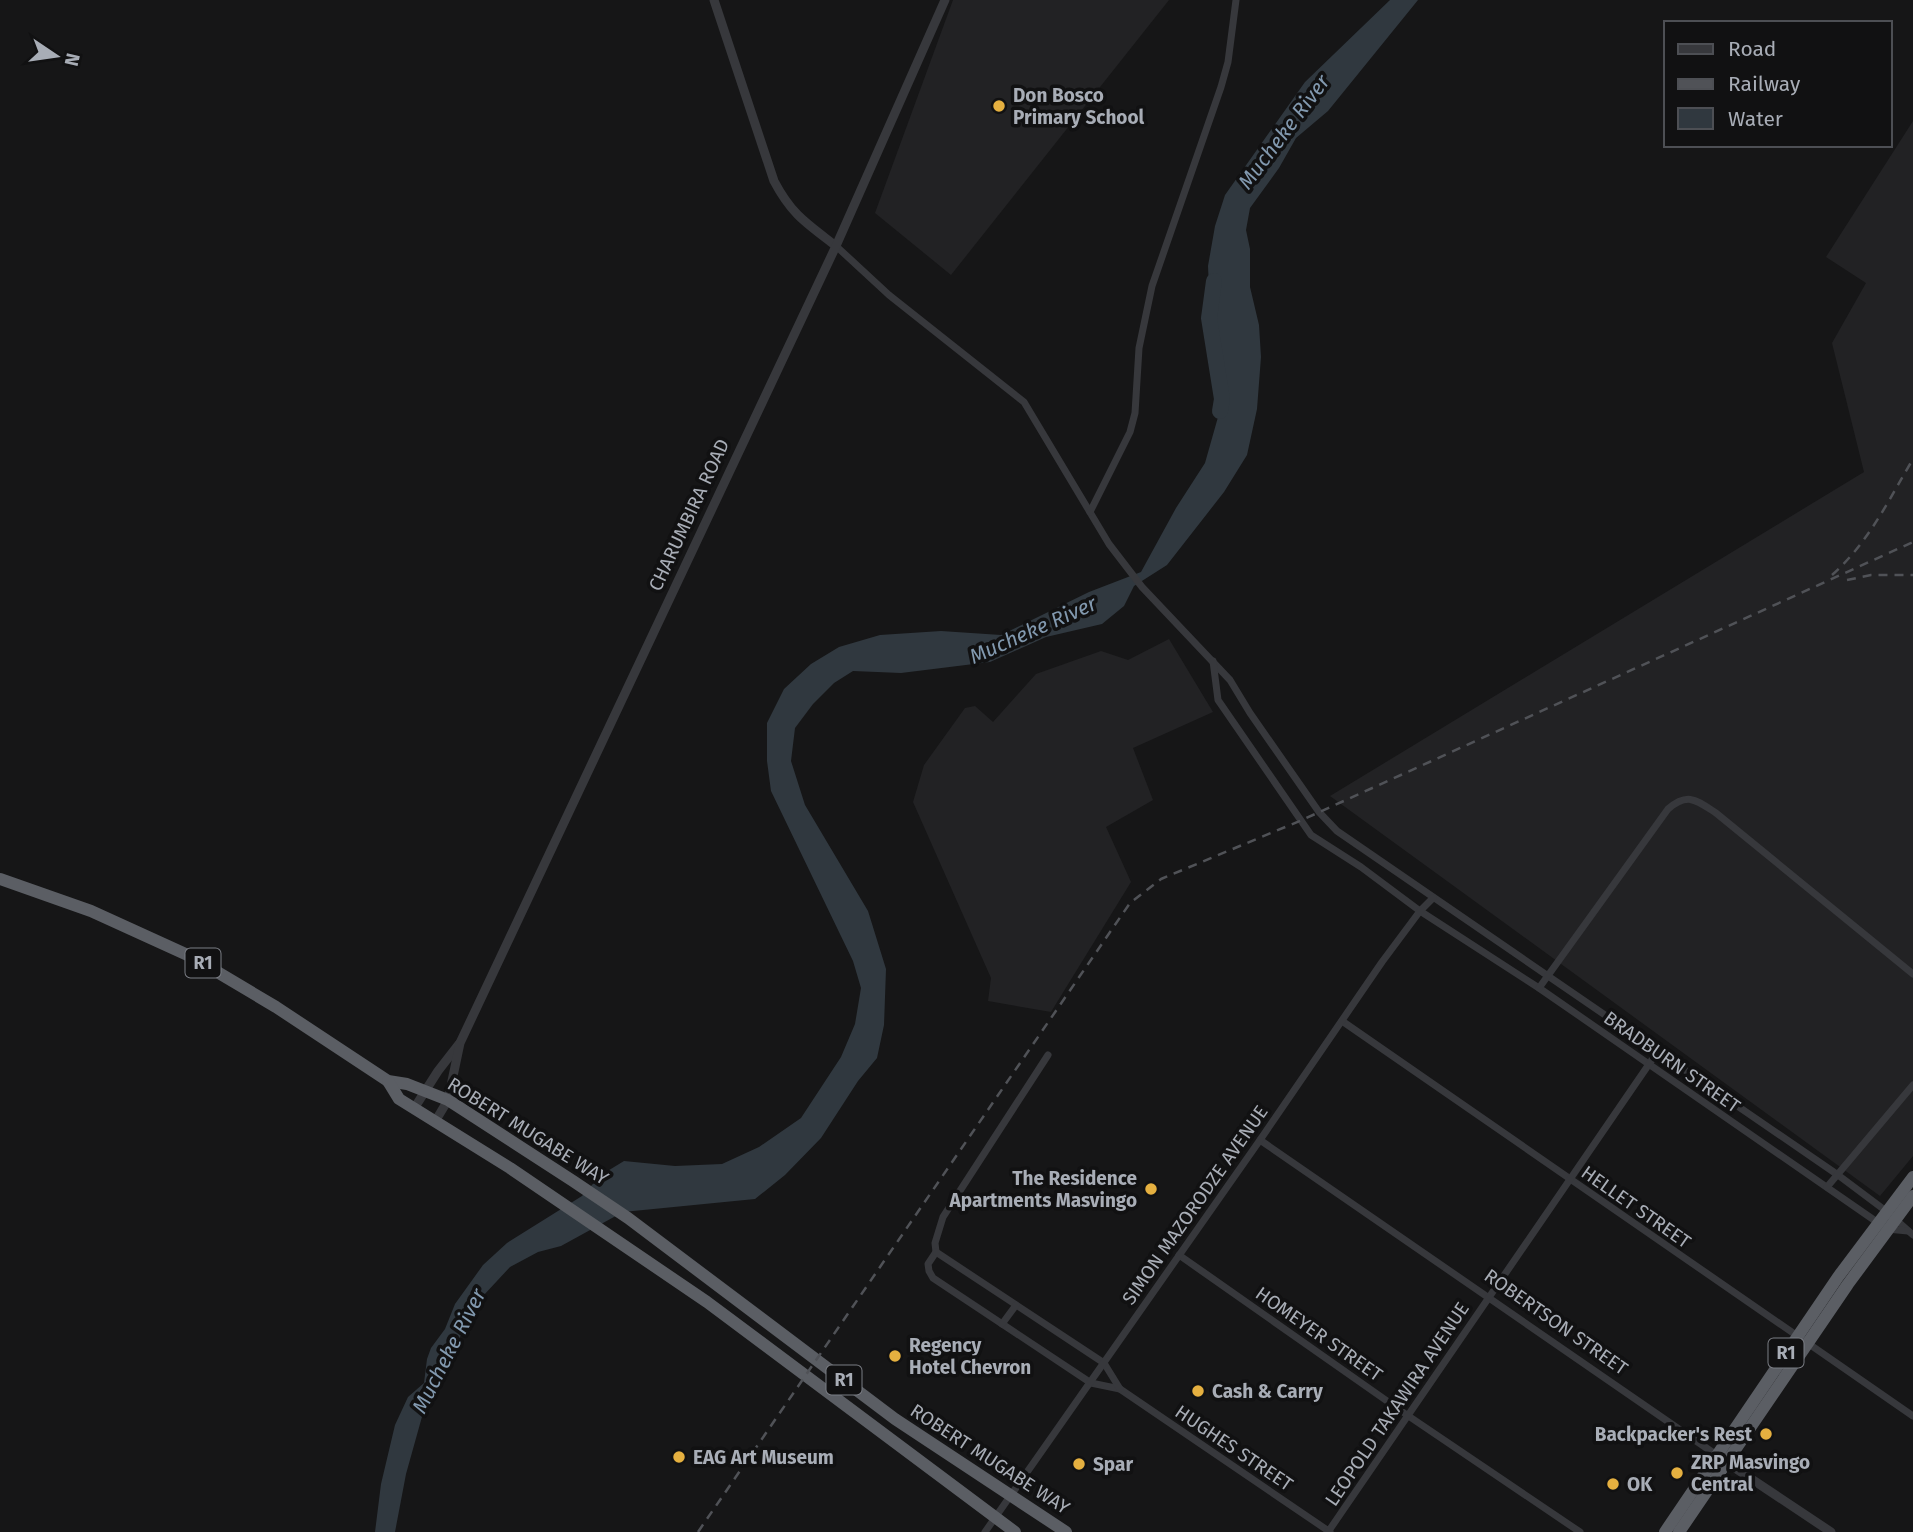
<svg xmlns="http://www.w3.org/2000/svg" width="1913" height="1532" viewBox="0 0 1913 1532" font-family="'Fira Sans',sans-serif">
	<rect width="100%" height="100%" fill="#161617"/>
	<g fill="#222224">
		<path d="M953,0H1169L951,275L875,213Z"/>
		<path d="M1913,121V1156L1880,1196L1330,796L1864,472L1832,343L1866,283L1826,257Z"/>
		<path d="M1169,639L1213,712L1133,748L1153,800L1106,827L1131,882L1051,1012L988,1001L991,978L913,802L924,765L965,708L975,706L993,722L1036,674L1101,651L1128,660Z"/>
	</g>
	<path fill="#30383f" d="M1390,0H1418L1328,111L1296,138L1279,168L1250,208L1246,230L1250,249V287L1259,325L1261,357L1257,409L1247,455L1224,492L1167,565L1134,586L1124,606L1102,624L1046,637L990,662L901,673L853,671L834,683L813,704L795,728L791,761L805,805L868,911L886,969L884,1025L877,1058L858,1081L821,1138L785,1175L755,1199L623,1212L561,1246L538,1252L510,1267L483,1296L447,1360L425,1406L406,1474L395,1532H375L381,1484L395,1425L408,1397L424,1383L427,1359L431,1348L445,1329L455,1304L483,1265L507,1243L582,1196L601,1175L624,1161L675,1166L722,1164L759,1147L801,1118L841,1057L855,1024L861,988L853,961L771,791L767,761V723L784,689L811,664L839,647L880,635L941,631L1001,635L1089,592L1141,572L1176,508L1205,463L1220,410L1222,371L1209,288L1208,266L1215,226L1225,195L1305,82Z"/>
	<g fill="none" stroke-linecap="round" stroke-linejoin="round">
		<path stroke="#30383f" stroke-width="16" d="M1214,281L1209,318L1222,399L1220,411"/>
		<g stroke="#37383c" stroke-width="7">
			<path d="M836,246L889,295L1024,402L1109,544L1142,587L1230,680L1250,713L1319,812L1337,831L1838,1175L1886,1211L1913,1235"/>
			<path d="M1090,512L1130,432L1135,413L1139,348L1152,286L1221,87L1228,62L1236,0"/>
			<path d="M1213,661L1218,700L1311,835L1361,867L1420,911L1539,988L1887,1229L1908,1231"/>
			<path d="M1539,988L1668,809C1688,792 1696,800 1716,813L1913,974"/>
			<path d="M1342,1021L1913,1416"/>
			<path d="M1048,1055L943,1217L935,1243L936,1252L928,1264L929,1271L933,1278L1091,1383L1120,1389L1330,1532"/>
			<path d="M1260,1140L1718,1456"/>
			<path d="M1827,1187L1913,1085"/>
			<path d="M936,1252L1104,1363L1120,1389"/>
			<path d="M1179,1255L1407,1415L1580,1532"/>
			<path d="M1002,1324L1016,1305"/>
			<path d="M985,1532L1260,1140L1382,962L1420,911L1433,898"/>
			<path d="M1328,1532L1658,1051"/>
		</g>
		<g stroke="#37383c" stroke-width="9">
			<path d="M714,0L774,181C792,215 806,223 836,246"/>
			<path d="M415,1107L438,1071L459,1044"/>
			<path d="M436,1120L448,1100L460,1043L836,246L945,0"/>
			<path d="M1726,1462L1831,1532"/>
		</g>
		<g stroke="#5b5e64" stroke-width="12">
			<path d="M0,879L91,911L192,957L276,1007L388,1081L407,1084L448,1100L573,1181L628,1218L895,1419L1066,1532"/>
			<path d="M388,1081L399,1099L510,1168L707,1302L1015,1532"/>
			<path d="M1665,1532L1838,1277L1913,1177"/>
			<path d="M1679,1532L1848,1284L1913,1196"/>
		</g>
		<g stroke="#505257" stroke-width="2.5" stroke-dasharray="9 7" stroke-linecap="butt">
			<path d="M1832,575C1869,542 1888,501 1913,459"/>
			<path d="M1847,580L1871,575H1913"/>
			<path d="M698,1532L1130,903L1161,879L1302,820L1913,542"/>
		</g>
	</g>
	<g fill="#e5b040" stroke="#111112" stroke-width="2.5">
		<circle cx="999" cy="106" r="7"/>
		<circle cx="1151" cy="1189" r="7"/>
		<circle cx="895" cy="1356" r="7"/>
		<circle cx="1198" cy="1391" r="7"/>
		<circle cx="1766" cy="1434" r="7"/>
		<circle cx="679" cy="1457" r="7"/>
		<circle cx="1079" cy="1464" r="7"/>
		<circle cx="1677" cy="1473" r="7"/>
		<circle cx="1613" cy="1484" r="7"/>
	</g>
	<g text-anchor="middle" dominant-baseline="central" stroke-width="7" stroke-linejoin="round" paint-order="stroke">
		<g fill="#111112" stroke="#7b7e85" stroke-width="2">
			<rect x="185.5" y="948.5" width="35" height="29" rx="5"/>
			<rect x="1768.5" y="1338.5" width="35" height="29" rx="5"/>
			<rect x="826.5" y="1365.5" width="35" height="29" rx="5"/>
		</g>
		<g font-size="18" font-weight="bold" fill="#a8adb6">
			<text x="203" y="963">R1</text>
			<text x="1786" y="1353">R1</text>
			<text x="844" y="1380">R1</text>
		</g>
		<g font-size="19" font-weight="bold" fill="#a8adb6" stroke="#111112" text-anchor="start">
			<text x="1013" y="95">Don Bosco<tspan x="1013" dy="22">Primary School</tspan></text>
			<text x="1137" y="1178" text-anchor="end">The Residence<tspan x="1137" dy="22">Apartments Masvingo</tspan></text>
			<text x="909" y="1345">Regency<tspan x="909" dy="22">Hotel Chevron</tspan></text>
			<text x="1212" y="1391">Cash &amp; Carry</text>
			<text x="1752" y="1434" text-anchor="end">Backpacker's Rest</text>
			<text x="693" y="1457">EAG Art Museum</text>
			<text x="1691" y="1462">ZRP Masvingo<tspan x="1691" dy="22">Central</tspan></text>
			<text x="1093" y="1464">Spar</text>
			<text x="1627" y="1484">OK</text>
		</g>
		<g font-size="19" fill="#a8adb6" stroke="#111112">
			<text transform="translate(689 515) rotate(-65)">CHARUMBIRA ROAD</text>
			<text transform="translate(1672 1062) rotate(35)">BRADBURN STREET</text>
			<text transform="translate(528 1131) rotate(32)">ROBERT MUGABE WAY</text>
			<text transform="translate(1195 1205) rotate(-55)">SIMON MAZORODZE AVENUE</text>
			<text transform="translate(1636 1207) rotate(35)">HELLET STREET</text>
			<text transform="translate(1556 1322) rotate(35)">ROBERTSON STREET</text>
			<text transform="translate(1319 1334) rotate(35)">HOMEYER STREET</text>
			<text transform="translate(1397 1404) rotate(-56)">LEOPOLD TAKAWIRA AVENUE</text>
			<text transform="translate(1234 1448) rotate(34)">HUGHES STREET</text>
			<text transform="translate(990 1459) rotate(33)">ROBERT MUGABE WAY</text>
		</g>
		<g font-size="21" font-style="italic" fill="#8299af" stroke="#111112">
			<text transform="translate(1284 132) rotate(-53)">Mucheke River</text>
			<text transform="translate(1033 630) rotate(-24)">Mucheke River</text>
			<text transform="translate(449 1351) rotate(-63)">Mucheke River</text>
		</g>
	</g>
	<rect x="1664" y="21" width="228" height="126" fill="#111112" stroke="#4d4f54" stroke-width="2"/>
	<rect x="1678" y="44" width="35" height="10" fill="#37383c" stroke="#4d4f54" stroke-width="2"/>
	<text x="1728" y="56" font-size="21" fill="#a8adb6">Road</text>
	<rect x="1678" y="79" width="35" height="10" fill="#505257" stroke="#4d4f54" stroke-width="2"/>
	<text x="1728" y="91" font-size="21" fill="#a8adb6">Railway</text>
	<rect x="1678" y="108" width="35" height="21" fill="#30383f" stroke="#4d4f54" stroke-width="2"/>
	<text x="1728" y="126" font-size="21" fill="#a8adb6">Water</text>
	<g transform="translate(56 56) rotate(103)" stroke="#111112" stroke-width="5" paint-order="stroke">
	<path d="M0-5L12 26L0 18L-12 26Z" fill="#a8adb6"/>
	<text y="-10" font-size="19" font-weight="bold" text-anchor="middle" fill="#a8adb6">N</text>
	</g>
</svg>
